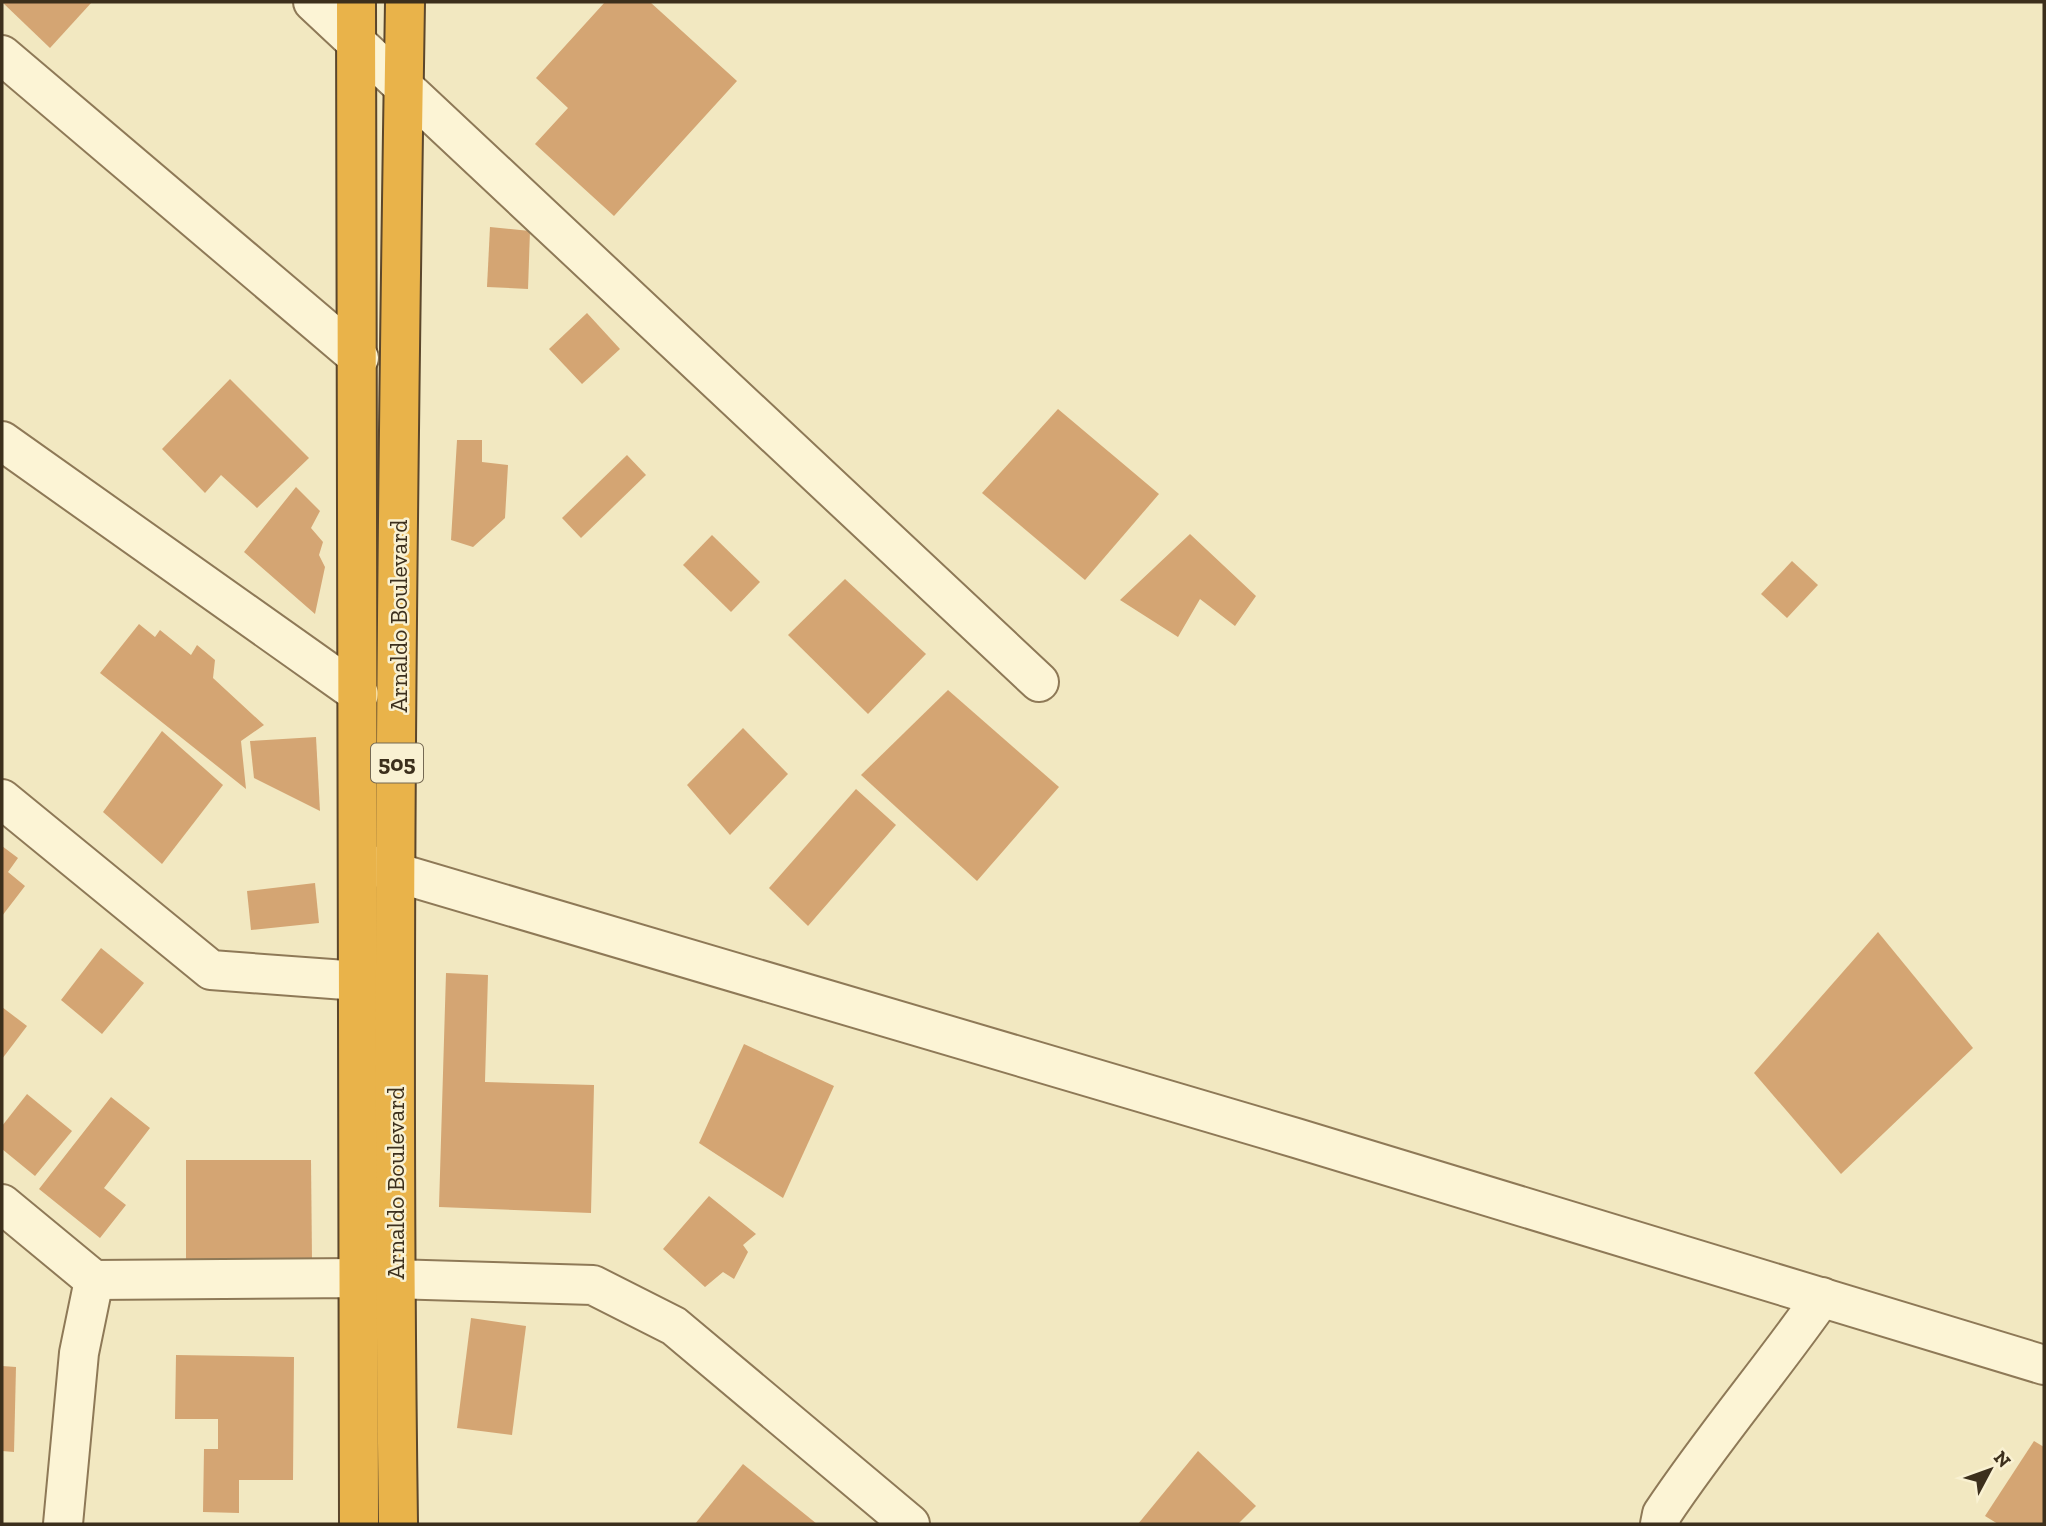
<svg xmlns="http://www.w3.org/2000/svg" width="2046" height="1526" font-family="'Zilla Slab',serif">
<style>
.building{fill:#d4a573}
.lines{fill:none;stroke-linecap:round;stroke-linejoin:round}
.minor-casing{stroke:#8e7957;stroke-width:42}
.highway-casing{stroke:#5b462b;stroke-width:42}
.minor{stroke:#fcf4d5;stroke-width:38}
.highway{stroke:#e9b34a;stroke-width:38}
.labels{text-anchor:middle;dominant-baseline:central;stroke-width:5;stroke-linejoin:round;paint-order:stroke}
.shield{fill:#f9f1d2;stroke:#756953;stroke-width:2}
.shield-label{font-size:23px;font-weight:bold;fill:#3c2f1c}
.street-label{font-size:24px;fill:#3c2f1c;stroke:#f9f1d2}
</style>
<rect width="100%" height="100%" fill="#f2e8c1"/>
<g class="building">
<path d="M2 2H92L50 48Z"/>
<path d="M605 2H650L737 81 614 216 535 144 568 108 536 78Z"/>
<path d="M490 227 530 231 528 289 487 287Z"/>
<path d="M587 313 620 349 582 384 549 349Z"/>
<path d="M230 379 309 458 257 508 221 475 205 493 162 449Z"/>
<path d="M1058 409 1159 494 1085 580 982 493Z"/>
<path d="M457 440H482V462L508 465 505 518 473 547 451 540Z"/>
<path d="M627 455 646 475 581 538 562 518Z"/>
<path d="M296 487 320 511 311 528 323 542 319 555 325 567 315 614 244 552Z"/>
<path d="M1190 534 1256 596 1235 626 1200 599 1178 637 1120 600Z"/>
<path d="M712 535 760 582 731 612 683 565Z"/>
<path d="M1792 561 1818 585 1787 618 1761 594Z"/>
<path d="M845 579 926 654 868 714 788 635Z"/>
<path d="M139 624 155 637 160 630 191 655 197 645 215 660 213 678 264 725 241 741 246 789 100 673Z"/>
<path d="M948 690 1059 787 977 881 861 775Z"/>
<path d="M743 728 788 774 730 835 687 785Z"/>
<path d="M162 731 223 785 162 864 103 812Z"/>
<path d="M316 737 320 811 254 778 250 741Z"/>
<path d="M856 789 896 825 808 926 769 888Z"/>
<path d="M2 846 18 858 8 872 25 886 2 916Z"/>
<path d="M315 883 319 923 251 930 247 891Z"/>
<path d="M1878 932 1973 1048 1841 1174 1754 1073Z"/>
<path d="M101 948 144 983 102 1034 61 1000Z"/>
<path d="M446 973 488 975 485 1082 594 1085 591 1213 439 1207Z"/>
<path d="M2 1007 27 1026 2 1059Z"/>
<path d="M744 1044 834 1086 783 1198 699 1143Z"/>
<path d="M27 1094 72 1131 35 1176 2 1149V1126Z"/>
<path d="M111 1097 150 1128 104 1188 126 1205 100 1238 39 1189Z"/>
<path d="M186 1160H311L312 1260H186Z"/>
<path d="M709 1196 756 1234 743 1245 748 1252 734 1279 723 1272 705 1287 663 1249Z"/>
<path d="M471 1318 526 1326 512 1435 457 1428Z"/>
<path d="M176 1355 294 1357 293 1480H239V1513L203 1512 204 1449H218V1419H175Z"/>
<path d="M2 1366 16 1367 14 1452 2 1451Z"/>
<path d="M2034 1441 2044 1447V1524H1998L1985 1516Z"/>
<path d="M1198 1451 1256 1506 1238 1524H1138Z"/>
<path d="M743 1464 817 1524H695Z"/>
</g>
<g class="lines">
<defs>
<g id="minor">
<path d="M313 2 1039 682"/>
<path d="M2 55 359 358"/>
<path d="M2 441 359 694"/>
<path d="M2 799 211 970 359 981"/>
<path d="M364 863 1296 1138 2044 1365"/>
<path d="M2 1204 94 1280 358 1278 593 1285 674 1326 910 1524"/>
<path d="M63 1524 79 1353 94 1280"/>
<path d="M1660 1524 1662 1514C1712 1439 1770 1371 1822 1297"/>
</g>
<g id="highway">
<path d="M356 2 359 1524"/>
<path d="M398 1524C391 1017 397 509 405 2"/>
</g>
</defs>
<use href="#minor" class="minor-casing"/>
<use href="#highway" class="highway-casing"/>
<use href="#minor" class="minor"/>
<use href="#highway" class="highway"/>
</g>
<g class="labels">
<rect class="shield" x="371" y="743.5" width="52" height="39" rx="5"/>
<g class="shield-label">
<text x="397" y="763">505</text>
</g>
<g class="street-label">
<text transform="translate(398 616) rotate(-90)">Arnaldo Boulevard</text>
<text transform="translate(395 1183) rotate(-90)">Arnaldo Boulevard</text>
</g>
</g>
<rect width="2046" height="1526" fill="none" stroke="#3c2f1c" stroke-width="7"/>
<g transform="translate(1990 1470) rotate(49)" stroke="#f9f1d2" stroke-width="5" paint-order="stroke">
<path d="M0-5L12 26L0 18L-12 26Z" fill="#3c2f1c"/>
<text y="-10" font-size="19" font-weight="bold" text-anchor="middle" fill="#3c2f1c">N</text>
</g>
</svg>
